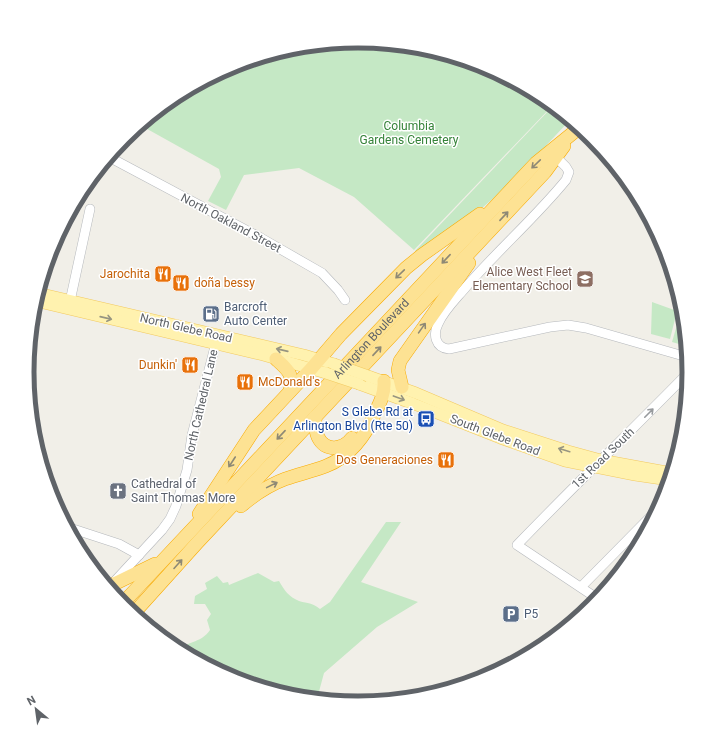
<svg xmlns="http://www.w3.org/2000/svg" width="716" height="745" font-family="Roboto,sans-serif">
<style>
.green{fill:#c5e8c5}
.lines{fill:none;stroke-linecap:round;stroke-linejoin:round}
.minor-casing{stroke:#b5b8bc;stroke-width:10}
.major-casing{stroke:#f2c960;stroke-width:12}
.highway-casing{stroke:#f9ab00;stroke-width:14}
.minor{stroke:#fff;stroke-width:9}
.major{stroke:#fff2af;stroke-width:11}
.highway{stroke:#fde293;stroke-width:13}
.major-bridge-casing{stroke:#f2c960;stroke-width:12;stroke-linecap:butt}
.major-bridge{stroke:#fff2af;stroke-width:11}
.oneway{stroke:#8e8975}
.oneway2{stroke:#979581}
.oneway3{stroke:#979a9d}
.labels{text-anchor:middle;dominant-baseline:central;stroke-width:3;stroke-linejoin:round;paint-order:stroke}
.park-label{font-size:12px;fill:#348238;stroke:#fff}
.street-label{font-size:12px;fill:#5f6368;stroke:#fff}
.education-label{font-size:12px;fill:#785e54;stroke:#fff;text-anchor:end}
.food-label{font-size:12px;fill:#c56008;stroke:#fff;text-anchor:end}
.service-label{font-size:12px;fill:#4e5e75;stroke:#fff;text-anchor:start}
.transit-label{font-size:12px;fill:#164399;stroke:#fff;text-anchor:end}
.worship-label{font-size:12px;fill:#5b616d;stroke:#fff;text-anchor:start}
.rim{fill:none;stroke:#5f6368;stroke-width:5}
</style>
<rect width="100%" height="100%" fill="#f1efe8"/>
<g class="green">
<path d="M358 42 423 48 485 67 542 97 552 106 414 250 354 197 299 168 244 175 226 210 208 201 221 177 219 169 140 125 174 97 232 67 294 48Z"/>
<path d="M553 106 570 120C540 152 510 185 476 213 457 228 438 241 419 255L415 251Z"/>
<path d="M652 302 677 311 670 339 651 334Z"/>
<path d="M682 308H683L686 346 672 342Z"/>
<path d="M386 522H401L361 582 418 602 377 627 324 673 317 699 293 697 231 678 179 650C190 640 201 643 210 630L207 620 211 614 205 604H194L195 596 207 589 205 583 217 576 223 583 228 582 229 585 258 573 274 582 279 581C284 590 289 597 299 601 309 604 311 602 320 609L330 602Z"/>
</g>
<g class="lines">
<defs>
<g id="minor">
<path d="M109 157 261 238 322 273 338 290 345 300"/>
<path d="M556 157 566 167 569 172 566 180C535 218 498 250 466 287 456 299 444 310 438 324 433 334 435 348 449 349L550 327 568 325 586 328 687 357"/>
<path d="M69 306 90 209"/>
<path d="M67 527 119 544 139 555"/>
<path d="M114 582 162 530 170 519 176 506 187 470 192 435 217 339"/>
<path d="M581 587 660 507"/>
<path d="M598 599 517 545C572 488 629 433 684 377L689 370"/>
</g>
<g id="major">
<path d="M38 293 304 355 334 364"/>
<path d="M35 301 263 355 326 373"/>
<path d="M368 376 416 393 503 430 568 451 601 460 672 473"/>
<path d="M359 384 414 404 500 438 565 461 635 475 669 480"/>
</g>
<g id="highway">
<path d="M276 359C288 370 294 374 290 391"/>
<path d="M402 387 398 370 400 361 469 263"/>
<path d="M315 417C315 424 315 431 318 437 325 452 343 450 352 438"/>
<path d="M241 506C254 495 269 485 285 479 299 474 313 471 326 466 349 457 366 436 375 413 380 403 385 393 384 381"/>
<path d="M199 514 254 430 311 369 341 334 406 268 422 255 480 214"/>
<path d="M108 587 155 564"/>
<path id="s1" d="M122 604 536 163 579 128"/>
<path d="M133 614 197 543 545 172 564 146"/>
</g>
</defs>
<use href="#minor" class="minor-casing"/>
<use href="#major" class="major-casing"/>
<use href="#highway" class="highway-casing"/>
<use href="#minor" class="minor"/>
<use href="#major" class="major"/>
<use href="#highway" class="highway"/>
<defs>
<g id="major-bridge">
<path d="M334 364 368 376"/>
<path d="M326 373 359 384"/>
</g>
</defs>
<use href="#major-bridge" class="major-bridge-casing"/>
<use href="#major-bridge" class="major-bridge"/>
</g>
<defs><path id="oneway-shaft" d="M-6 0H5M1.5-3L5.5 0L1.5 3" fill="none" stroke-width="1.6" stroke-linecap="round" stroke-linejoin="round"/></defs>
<g class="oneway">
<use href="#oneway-shaft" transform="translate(536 164) rotate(136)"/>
<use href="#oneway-shaft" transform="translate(504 216) rotate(-47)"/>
<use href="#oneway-shaft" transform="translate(446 259) rotate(133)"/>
<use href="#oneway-shaft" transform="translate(400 274) rotate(136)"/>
<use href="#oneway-shaft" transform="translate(422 328) rotate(-55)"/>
<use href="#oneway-shaft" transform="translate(377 351) rotate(-47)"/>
<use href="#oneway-shaft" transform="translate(281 435) rotate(133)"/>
<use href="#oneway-shaft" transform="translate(232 462) rotate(123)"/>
<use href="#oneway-shaft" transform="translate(272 485) rotate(-26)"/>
<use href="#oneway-shaft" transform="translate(178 564) rotate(-48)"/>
</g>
<g class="oneway2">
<use href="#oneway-shaft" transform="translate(106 318) rotate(13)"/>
<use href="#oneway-shaft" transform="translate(282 350) rotate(-167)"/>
<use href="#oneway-shaft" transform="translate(399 398) rotate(20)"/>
<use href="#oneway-shaft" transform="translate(564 450) rotate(-163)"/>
</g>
<use class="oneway3" href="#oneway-shaft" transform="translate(649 413) rotate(-45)"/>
<defs>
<symbol id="restaurant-square" viewBox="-11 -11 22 22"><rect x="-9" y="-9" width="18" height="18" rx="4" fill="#e8710a" stroke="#fff"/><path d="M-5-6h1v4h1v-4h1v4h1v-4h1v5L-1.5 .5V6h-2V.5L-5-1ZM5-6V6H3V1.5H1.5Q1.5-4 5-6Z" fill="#fff"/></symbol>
<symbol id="school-square" viewBox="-11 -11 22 22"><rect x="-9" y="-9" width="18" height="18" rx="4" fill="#8d6e63" stroke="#fff"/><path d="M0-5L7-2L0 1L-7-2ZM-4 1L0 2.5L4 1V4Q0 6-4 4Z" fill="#fff"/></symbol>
<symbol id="fuel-square" viewBox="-11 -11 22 22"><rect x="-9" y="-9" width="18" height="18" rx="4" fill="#5c6f8a" stroke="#fff"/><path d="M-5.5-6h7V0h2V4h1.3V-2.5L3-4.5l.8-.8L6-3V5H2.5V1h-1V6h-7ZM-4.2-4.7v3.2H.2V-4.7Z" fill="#fff"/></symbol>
<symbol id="bus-square" viewBox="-11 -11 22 22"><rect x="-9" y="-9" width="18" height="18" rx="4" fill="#1a4fb4" stroke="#fff"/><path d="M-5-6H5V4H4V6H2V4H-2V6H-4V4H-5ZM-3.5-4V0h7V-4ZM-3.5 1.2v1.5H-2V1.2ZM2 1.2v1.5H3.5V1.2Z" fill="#fff"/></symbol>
<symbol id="church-square" viewBox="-11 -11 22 22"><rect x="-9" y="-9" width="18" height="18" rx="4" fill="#6b7280" stroke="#fff"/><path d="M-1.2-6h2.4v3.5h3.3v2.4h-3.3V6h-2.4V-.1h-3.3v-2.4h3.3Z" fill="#fff"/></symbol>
<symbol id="parking-square" viewBox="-11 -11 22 22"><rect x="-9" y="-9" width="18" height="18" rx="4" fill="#5c6f8a" stroke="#fff"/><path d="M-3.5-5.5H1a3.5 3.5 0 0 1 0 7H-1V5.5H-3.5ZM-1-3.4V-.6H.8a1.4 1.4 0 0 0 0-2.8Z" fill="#fff"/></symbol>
</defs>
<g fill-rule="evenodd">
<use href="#restaurant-square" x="153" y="264" width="20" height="20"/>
<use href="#school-square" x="575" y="269" width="20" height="20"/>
<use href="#restaurant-square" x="171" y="273" width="20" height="20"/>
<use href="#fuel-square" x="201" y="304" width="20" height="20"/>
<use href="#restaurant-square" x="180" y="355" width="20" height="20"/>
<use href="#restaurant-square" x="235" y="372" width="20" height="20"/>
<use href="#bus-square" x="416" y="409" width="20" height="20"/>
<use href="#restaurant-square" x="436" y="450" width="20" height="20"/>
<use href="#church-square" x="108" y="481" width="20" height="20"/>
<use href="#parking-square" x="501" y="604" width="20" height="20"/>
</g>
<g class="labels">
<g class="park-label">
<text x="409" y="126">Columbia<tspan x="409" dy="14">Gardens Cemetery</tspan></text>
</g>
<g class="street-label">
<text transform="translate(231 223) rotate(28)">North Oakland Street</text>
<text transform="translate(186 328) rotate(13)">North Glebe Road</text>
<text stroke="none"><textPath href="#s1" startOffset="364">Arlington Boulevard</textPath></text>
<text transform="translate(201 405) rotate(-77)">North Cathedral Lane</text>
<text transform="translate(495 435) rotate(21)">South Glebe Road</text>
<text transform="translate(603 458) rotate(-44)">1st Road South</text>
</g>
<g class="education-label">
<text x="572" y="272">Alice West Fleet<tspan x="572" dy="14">Elementary School</tspan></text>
</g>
<g class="food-label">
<text x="150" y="274">Jarochita</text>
<text x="194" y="283" text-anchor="start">doña bessy</text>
<text x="177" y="365">Dunkin'</text>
<text x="258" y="382" text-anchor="start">McDonald's</text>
<text x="433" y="460">Dos Generaciones</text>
</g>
<g class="service-label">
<text x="224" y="307">Barcroft<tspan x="224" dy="14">Auto Center</tspan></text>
<text x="524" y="614">P5</text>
</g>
<g class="transit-label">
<text x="413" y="412">S Glebe Rd at<tspan x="413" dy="14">Arlington Blvd (Rte 50)</tspan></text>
</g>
<g class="worship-label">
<text x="131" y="484">Cathedral of<tspan x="131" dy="14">Saint Thomas More</tspan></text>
</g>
</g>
<path d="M0 0H716V745H0ZM34 372a324 324 0 1 1 648 0a324 324 0 1 1-648 0Z" fill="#fff" fill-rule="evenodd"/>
<path class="rim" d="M34 372a324 324 0 1 1 648 0a324 324 0 1 1-648 0Z"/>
<g transform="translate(36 709) rotate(331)" stroke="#ffffff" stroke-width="3" paint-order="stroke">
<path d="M0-3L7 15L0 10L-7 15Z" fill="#5f6368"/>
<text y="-6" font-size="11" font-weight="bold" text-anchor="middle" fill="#5f6368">N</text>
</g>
</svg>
